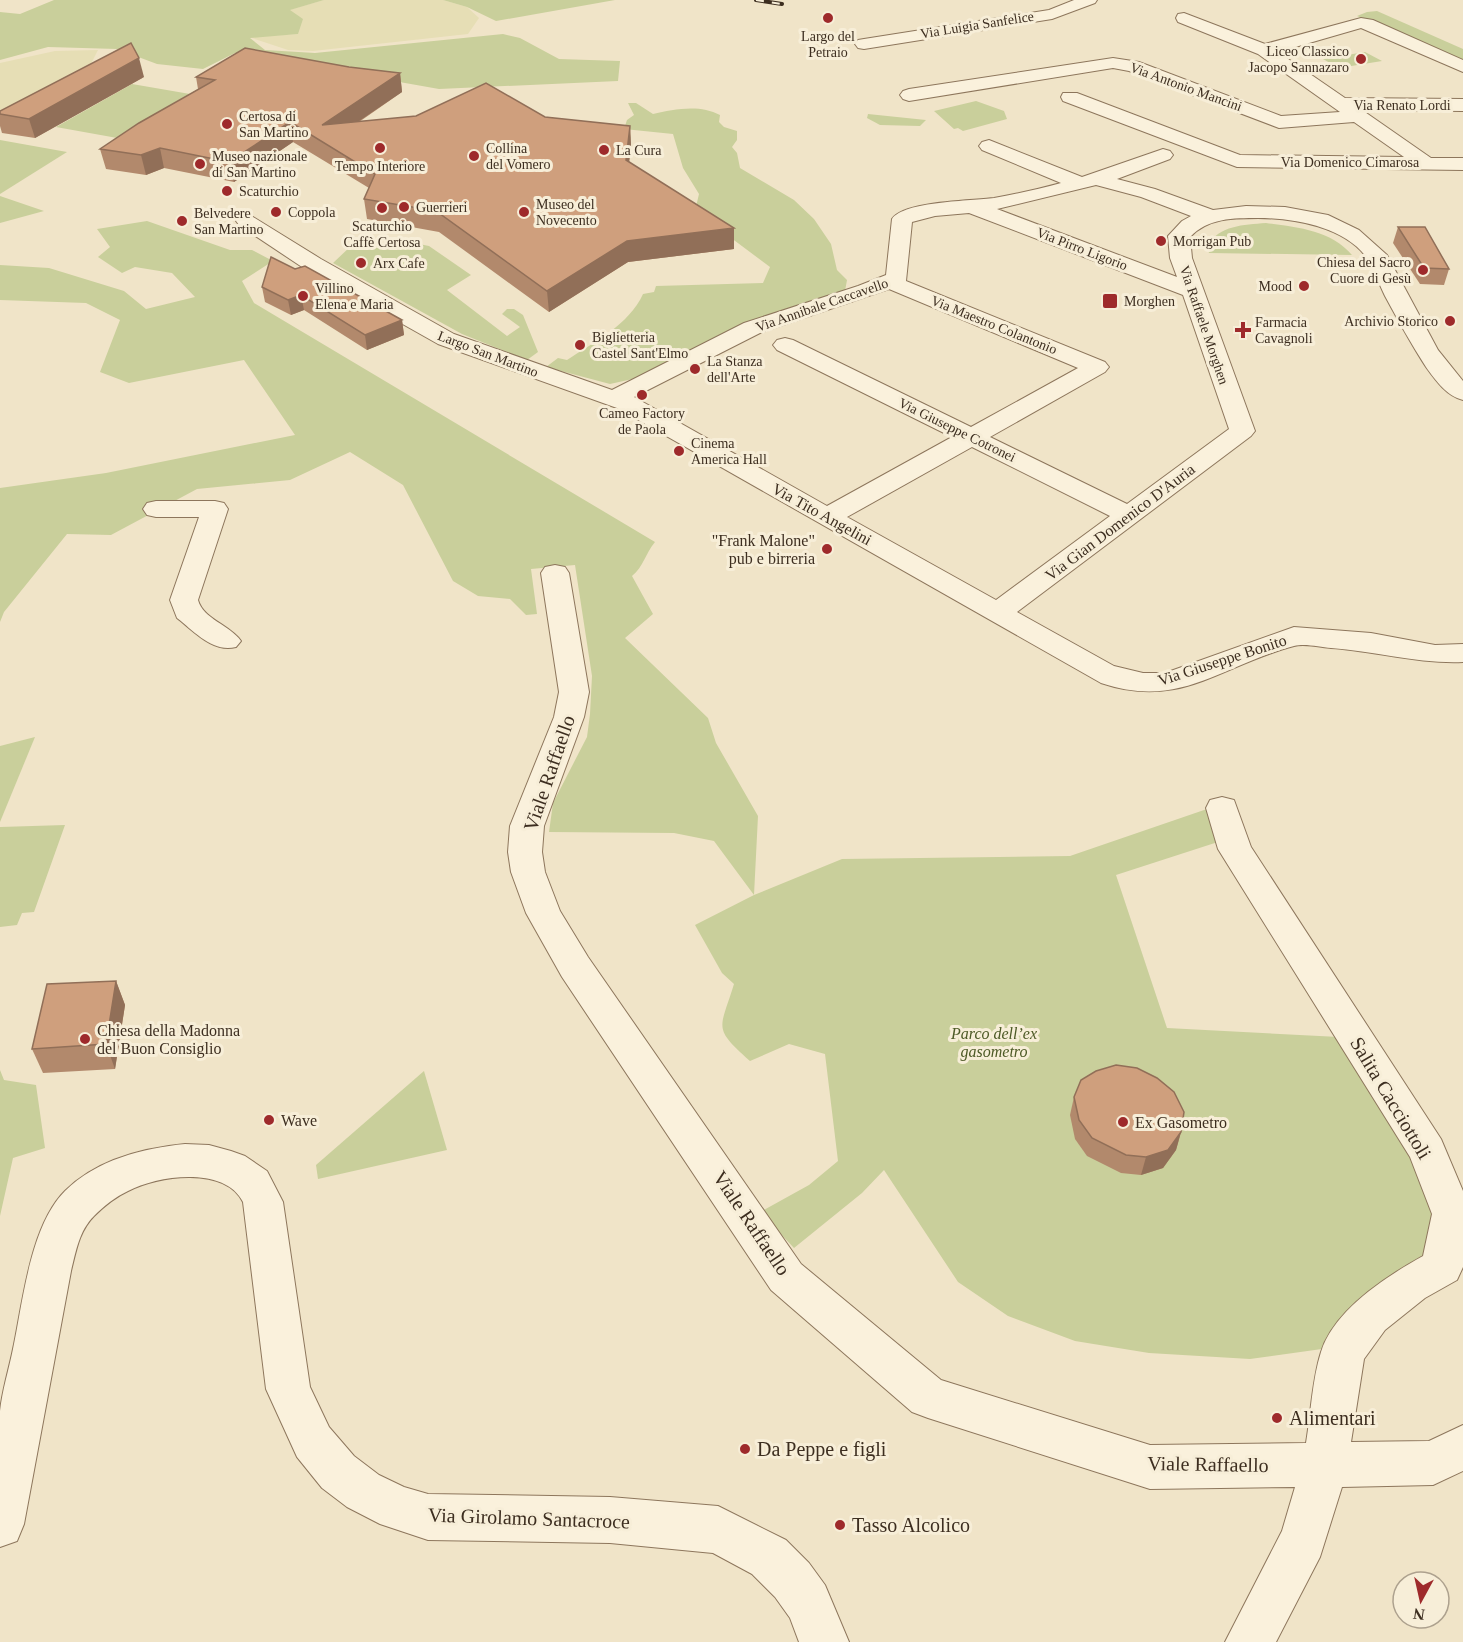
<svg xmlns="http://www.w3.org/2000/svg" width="1463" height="1642" font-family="'Times New Roman',serif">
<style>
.farmland{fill:#e6deb5}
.green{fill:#c9cf9b}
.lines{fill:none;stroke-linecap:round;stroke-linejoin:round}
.minor-casing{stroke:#8d765c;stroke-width:2}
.minor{fill:#faf1dc;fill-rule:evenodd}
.rail-casing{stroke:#3d2e20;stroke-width:4}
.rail{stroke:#f7eed8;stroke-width:2;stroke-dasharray:8;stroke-linecap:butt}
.wall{fill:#b2896c}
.shaded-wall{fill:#916f58}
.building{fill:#cf9f7d;stroke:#916f58;stroke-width:1.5}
.poi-dot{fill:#9e2a2b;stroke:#f7eed8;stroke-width:2}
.labels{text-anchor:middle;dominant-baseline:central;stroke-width:6;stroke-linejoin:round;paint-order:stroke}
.far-street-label{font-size:14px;fill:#3d2e20;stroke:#f7eed8}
.far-poi-label{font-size:14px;fill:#3d2e20;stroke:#f7eed8;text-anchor:start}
.street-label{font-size:16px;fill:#3d2e20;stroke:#f7eed8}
.poi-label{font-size:16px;fill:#3d2e20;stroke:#f7eed8;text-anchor:start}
.park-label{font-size:16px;font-style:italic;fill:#4d5a26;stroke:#f7eed8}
.near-street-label{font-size:20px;fill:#3d2e20;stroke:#f7eed8}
.near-poi-label{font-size:20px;fill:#3d2e20;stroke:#f7eed8;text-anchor:start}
</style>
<rect width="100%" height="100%" fill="#f0e4c8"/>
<g class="farmland">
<path d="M324 0H443L467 7 479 18 468 34 313 51 288 50 249 37 298 34 289 10Z"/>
<path d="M98 50 90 66 0 118V63L55 51Z"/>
</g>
<g class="green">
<path d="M54 0H324L290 10 303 19 298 34 250 38 265 50 315 53 503 34 520 38 559 59 620 61 618 81 439 89 235 53 203 69 157 64 117 49 48 47 0 60V12L20 14Z"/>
<path d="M443 0H615L496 21 467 7Z"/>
<path d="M1377 11 1463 49V61L1357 16 1367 12Z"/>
<path d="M1365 52 1382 61 1339 68 1323 59Z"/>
<path d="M132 84 219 99 145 143 56 127Z"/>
<path d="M976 101 1004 111 1007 119 963 131 958 128 954 129 934 111Z"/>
<path d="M628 103H636L653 114C674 109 700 104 720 115L719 122 724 127 737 131V140L732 147 737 153 740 168 794 200 814 219 831 244 837 270 847 280 845 291 646 376 610 384 546 367 558 358 567 360C594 342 629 325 643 294L654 292 656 286 763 283 770 267 695 211 699 194 683 168 673 134 624 129 627 120 634 115Z"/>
<path d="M868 114 926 120 920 126 880 125 867 118Z"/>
<path d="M0 140 67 152 0 194Z"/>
<path d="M0 196 44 211 0 223Z"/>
<path d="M147 221 230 250H252L273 261 242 281 254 303 655 542C645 554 644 566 632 576L653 614 625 638 708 718 716 743 758 816 754 895 842 859 1070 856 1207 809 1221 841 1116 875 1167 1028 1339 1037 1411 1154 1441 1221 1433 1261 1329 1348 1250 1359 1149 1353 1075 1341 1008 1316 958 1282 884 1170 862 1193 794 1248 760 1212 809 1185 838 1161 825 1054 789 1044 750 1061C712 1027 720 1030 734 984L722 973 695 925 754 895 714 841 674 833 549 832 553 803 587 737 590 714 592 676 575 565 531 569 537 614 526 615 510 599 478 596 453 581 403 485 350 452 290 480 197 489 111 535 67 534 4 612 0 622V488L106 473 295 435 244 360 129 383 100 372 120 320 86 303 0 300V265L49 268 124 291 146 309 195 297 172 273 135 267 122 273 98 257 110 247 97 229Z"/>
<path d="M1266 223C1296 227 1331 230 1352 255L1209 253 1207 246C1220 225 1243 225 1266 223Z"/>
<path d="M419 244 429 246 471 275 447 290 507 336 520 327 502 314 507 309H514L523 315 538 352 527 360 462 334 333 263 352 245 375 248Z"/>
<path d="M35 737 0 822V746Z"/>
<path d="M65 825 34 912 22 913 17 925 0 927V827Z"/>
<path d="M0 1070 4 1080 36 1085 45 1148 13 1158 0 1216Z"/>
<path d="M424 1071 447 1150 318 1179 316 1165Z"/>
</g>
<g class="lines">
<defs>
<g id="minor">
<path d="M1074 0H1097L1095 3 1052 19 864 49 858 48 855 44 858 40 864 39 1049 10Z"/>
<path d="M1184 13 1265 44 1361 18 1373 20 1463 60V72L1361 28 1278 52 1345 98 1463 99V111L1362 110 1431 158H1463V170L1237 167 1063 101 1061 97 1063 93H1077L1240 155 1404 157 1354 122 1279 128 1129 71 1113 68 909 101 903 99 900 95 903 91 909 89 1113 58 1139 62 1281 116 1340 112 1258 54 1178 22 1176 18 1178 14Z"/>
<path d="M989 140 1082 177 1163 149 1170 151 1173 155 1170 159 1117 179 1155 189 1213 210 1246 206 1285 207 1328 215 1359 230 1387 255 1438 350 1463 381V400C1447 396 1436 381 1426 367 1411 344 1398 320 1385 296 1379 284 1374 269 1367 258 1345 227 1294 218 1258 218 1233 218 1208 218 1190 237L1192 258 1255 431 1251 436 1017 612 1114 666 1143 673H1165L1294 627 1371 633 1435 645 1463 644V662C1419 664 1375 651 1331 648 1320 647 1305 643 1294 646 1221 665 1181 710 1101 683L617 408 438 344 305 269 239 225 236 221 239 217 246 215 253 217 321 259 454 334 612 390 744 323 858 286 886 275 892 219C904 201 972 201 994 198 1016 194 1039 189 1061 183L982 150 979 146 982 142ZM1096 185 1141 197 1191 216 1182 221 1168 236 1170 258 1177 277 997 209ZM969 213 1183 295 1229 429 1127 504 990 437 1105 372 1109 367 1105 362 906 281 912 222 935 216ZM889 289 1078 368 971 427 793 340 785 338 777 340 773 345 777 350 952 437 827 506 634 397 760 333ZM972 447 1110 516 996 600 847 517Z"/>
<path d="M156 501H215L224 503 228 509 198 600C203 619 230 625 241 641L236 647C213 653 195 632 177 618L170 600 199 517H156L147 515 143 509 147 503Z"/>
<path d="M555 565 565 567 569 573 589 692 584 717 544 826 542 852 545 872 560 911 588 957 801 1264 941 1380 1150 1445 1306 1443C1311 1413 1312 1380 1321 1352 1334 1310 1387 1276 1423 1256L1432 1214 1410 1157 1218 849 1206 808 1210 800 1222 797 1234 800 1251 847 1441 1139 1463 1191V1267L1457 1280 1425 1298 1385 1330 1364 1359 1351 1442 1429 1441 1463 1425V1471L1433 1485 1342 1487 1320 1557 1276 1642H1225L1282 1531 1295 1487 1150 1489 928 1418 912 1412 771 1290 562 977 526 913 511 872 508 852 510 826 554 717 559 692 541 573 545 567Z"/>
<path d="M185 1144 209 1145 231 1151 245 1156 267 1171 283 1202 310 1387 329 1427 354 1456 379 1475 404 1487 428 1494 610 1497 718 1506 786 1540 809 1563 825 1585 849 1642H799L790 1618 775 1597 752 1574 713 1553 610 1543 428 1540 380 1524 347 1507 322 1488 297 1457 266 1389 243 1202C225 1166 158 1175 128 1191 115 1197 104 1206 94 1216 79 1231 76 1251 71 1271L24 1524 17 1541 0 1547C0 1503 0 1456 0 1411 2 1391 9 1369 13 1349 23 1302 30 1226 65 1191 96 1160 143 1148 185 1144Z"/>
</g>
</defs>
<use href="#minor" class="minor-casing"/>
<use href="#minor" class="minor"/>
<defs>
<path id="rail" d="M756 0 782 4"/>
</defs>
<use href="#rail" class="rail-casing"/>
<use href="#rail" class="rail"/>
</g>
<g class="wall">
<path d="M349 67 400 73 402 92 359 122 545 117 630 126 631 146 629 162 734 249 628 262 549 312 439 232 367 219 364 199 369 188 293 142 234 182 164 168 146 175 106 169 100 149 198 89 196 77Z"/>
<path d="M144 77 35 138 2 133 0 126V111Z"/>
<path d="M1398 227 1449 269 1444 285 1420 284 1393 243Z"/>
<path d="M295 269 402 320 404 335 367 350 304 310 291 315 265 302 262 287Z"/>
<path d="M116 981 125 1005 115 1069 43 1073 32 1049Z"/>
<path d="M1074 1097 1181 1132 1176 1150 1163 1168 1141 1175 1121 1173 1087 1156 1075 1139 1070 1115Z"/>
</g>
<g class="shaded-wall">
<path d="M139 58 144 77 35 138 29 119Z"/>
<path d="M400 73 402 92 325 144 322 125Z"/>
<path d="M290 122 293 142 234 182 229 162Z"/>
<path d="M630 126 631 146 627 180 626 160Z"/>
<path d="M160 148 164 168 146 175 141 155Z"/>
<path d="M734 228V249L628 262 549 312 547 291 627 241Z"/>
<path d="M301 295 304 310 291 315 288 300Z"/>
<path d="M402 320 404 335 367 350 365 335Z"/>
<path d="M116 981 125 1005 115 1069 106 1044Z"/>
<path d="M1181 1132 1176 1150 1163 1168 1141 1175 1146 1157Z"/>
</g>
<g class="building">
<path d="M131 43 139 58 29 119 0 114V111Z"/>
<path d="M245 48 349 67 400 73 322 125 416 116 486 83 545 117 630 126 626 160 734 228 627 241 547 291 436 211 364 199 375 174 290 122 229 162 160 148 141 155 100 149 139 123 215 80 196 77Z"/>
<path d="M1398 227H1425L1449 269 1424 268Z"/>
<path d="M271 257 295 269 305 266 402 320 365 335 301 295 288 300 262 287Z"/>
<path d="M116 981 106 1044 32 1049 47 984Z"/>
<path d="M1116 1065 1137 1068 1157 1078 1174 1092 1184 1112 1181 1132 1168 1150 1146 1157 1126 1155 1092 1138 1079 1120 1074 1097 1081 1080 1096 1071Z"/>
</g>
<g class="poi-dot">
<circle cx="828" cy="18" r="6"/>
<circle cx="1361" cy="59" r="6"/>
<circle cx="227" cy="124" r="6"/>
<circle cx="380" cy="148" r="6"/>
<circle cx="604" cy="150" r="6"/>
<circle cx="474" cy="156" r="6"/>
<circle cx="200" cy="164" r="6"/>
<circle cx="227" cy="191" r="6"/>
<circle cx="404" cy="207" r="6"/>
<circle cx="382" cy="208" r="6"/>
<circle cx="276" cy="212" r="6"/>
<circle cx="524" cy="212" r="6"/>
<circle cx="182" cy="221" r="6"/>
<circle cx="1161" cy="241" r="6"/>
<circle cx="361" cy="263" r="6"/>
<circle cx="1423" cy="270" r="6"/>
<circle cx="1304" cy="286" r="6"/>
<circle cx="303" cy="296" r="6"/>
<rect x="1102" y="293" width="16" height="16" rx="3"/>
<circle cx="1450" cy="321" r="6"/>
<path d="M1240 321h6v6h6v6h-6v6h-6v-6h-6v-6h6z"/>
<circle cx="580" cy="345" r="6"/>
<circle cx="695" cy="369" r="6"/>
<circle cx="642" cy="395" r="6"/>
<circle cx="679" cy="451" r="6"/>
<circle cx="827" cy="549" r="6"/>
<circle cx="85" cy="1039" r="6"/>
<circle cx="269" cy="1120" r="6"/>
<circle cx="1123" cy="1122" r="6"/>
<circle cx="1277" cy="1418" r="6"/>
<circle cx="745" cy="1449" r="6"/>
<circle cx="840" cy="1525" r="6"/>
</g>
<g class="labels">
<g class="far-street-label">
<text transform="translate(977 25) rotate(-9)">Via Luigia Sanfelice</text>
<text transform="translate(1186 87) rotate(20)">Via Antonio Mancini</text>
<text x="1402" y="105">Via Renato Lordi</text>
<text x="1350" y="162">Via Domenico Cimarosa</text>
<text transform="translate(1082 249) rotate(21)">Via Pirro Ligorio</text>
<text transform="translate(822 305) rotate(-19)">Via Annibale Caccavello</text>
<text transform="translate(994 325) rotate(22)">Via Maestro Colantonio</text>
<text transform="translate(1204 325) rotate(71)">Via Raffaele Morghen</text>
<text transform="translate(488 354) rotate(21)">Largo San Martino</text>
<text transform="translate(957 430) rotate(26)">Via Giuseppe Cotronei</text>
</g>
<g class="far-poi-label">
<text x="828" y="36" text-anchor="middle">Largo del<tspan x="828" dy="16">Petraio</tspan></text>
<text x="1349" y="51" text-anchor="end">Liceo Classico<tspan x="1349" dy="16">Jacopo Sannazaro</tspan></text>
<text x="239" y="116">Certosa di<tspan x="239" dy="16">San Martino</tspan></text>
<text x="486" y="148">Collina<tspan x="486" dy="16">del Vomero</tspan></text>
<text x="616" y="150">La Cura</text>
<text x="212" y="156">Museo nazionale<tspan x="212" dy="16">di San Martino</tspan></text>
<text x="380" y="166" text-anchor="middle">Tempo Interiore</text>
<text x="239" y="191">Scaturchio</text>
<text x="536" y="204">Museo del<tspan x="536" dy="16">Novecento</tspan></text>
<text x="416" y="207">Guerrieri</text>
<text x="288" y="212">Coppola</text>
<text x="194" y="213">Belvedere<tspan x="194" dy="16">San Martino</tspan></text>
<text x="382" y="226" text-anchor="middle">Scaturchio<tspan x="382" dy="16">Caffè Certosa</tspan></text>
<text x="1173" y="241">Morrigan Pub</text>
<text x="1411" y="262" text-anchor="end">Chiesa del Sacro<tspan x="1411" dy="16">Cuore di Gesù</tspan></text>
<text x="373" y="263">Arx Cafe</text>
<text x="1292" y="286" text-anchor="end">Mood</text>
<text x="315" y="288">Villino<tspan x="315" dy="16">Elena e Maria</tspan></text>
<text x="1124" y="301">Morghen</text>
<text x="1438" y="321" text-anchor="end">Archivio Storico</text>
<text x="1255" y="322">Farmacia<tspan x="1255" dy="16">Cavagnoli</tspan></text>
<text x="592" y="337">Biglietteria<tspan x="592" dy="16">Castel Sant'Elmo</tspan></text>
<text x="707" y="361">La Stanza<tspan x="707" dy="16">dell'Arte</tspan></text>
<text x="642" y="413" text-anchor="middle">Cameo Factory<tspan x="642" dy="16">de Paola</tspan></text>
<text x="691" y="443">Cinema<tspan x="691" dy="16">America Hall</tspan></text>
</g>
<g class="street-label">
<text transform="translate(822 514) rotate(29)">Via Tito Angelini</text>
<text transform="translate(1120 522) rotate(-37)">Via Gian Domenico D'Auria</text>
<text transform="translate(1222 660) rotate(-18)">Via Giuseppe Bonito</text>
</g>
<g class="poi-label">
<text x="815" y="540" text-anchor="end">"Frank Malone"<tspan x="815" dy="18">pub e birreria</tspan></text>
<text x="97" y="1030">Chiesa della Madonna<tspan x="97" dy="18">del Buon Consiglio</tspan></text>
<text x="281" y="1120">Wave</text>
<text x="1135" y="1122">Ex Gasometro</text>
</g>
<g class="park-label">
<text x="994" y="1033">Parco dell’ex<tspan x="994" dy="18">gasometro</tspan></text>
</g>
<g class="near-street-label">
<text transform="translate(549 773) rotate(-71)">Viale Raffaello</text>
<text transform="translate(1391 1098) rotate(59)">Salita Cacciottoli</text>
<text transform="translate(752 1223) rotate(56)">Viale Raffaello</text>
<text transform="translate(1208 1464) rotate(1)">Viale Raffaello</text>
<text transform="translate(529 1518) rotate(2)">Via Girolamo Santacroce</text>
</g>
<g class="near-poi-label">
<text x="1289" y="1418">Alimentari</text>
<text x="757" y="1449">Da Peppe e figli</text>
<text x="852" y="1525">Tasso Alcolico</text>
</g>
</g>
<g transform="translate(1421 1600) rotate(188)"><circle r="28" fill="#f7eed8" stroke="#ada18e" stroke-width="1.5"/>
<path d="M0-4.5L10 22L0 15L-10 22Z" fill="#9e2a2b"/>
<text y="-9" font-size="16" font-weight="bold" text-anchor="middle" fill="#3d2e20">N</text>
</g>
</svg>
